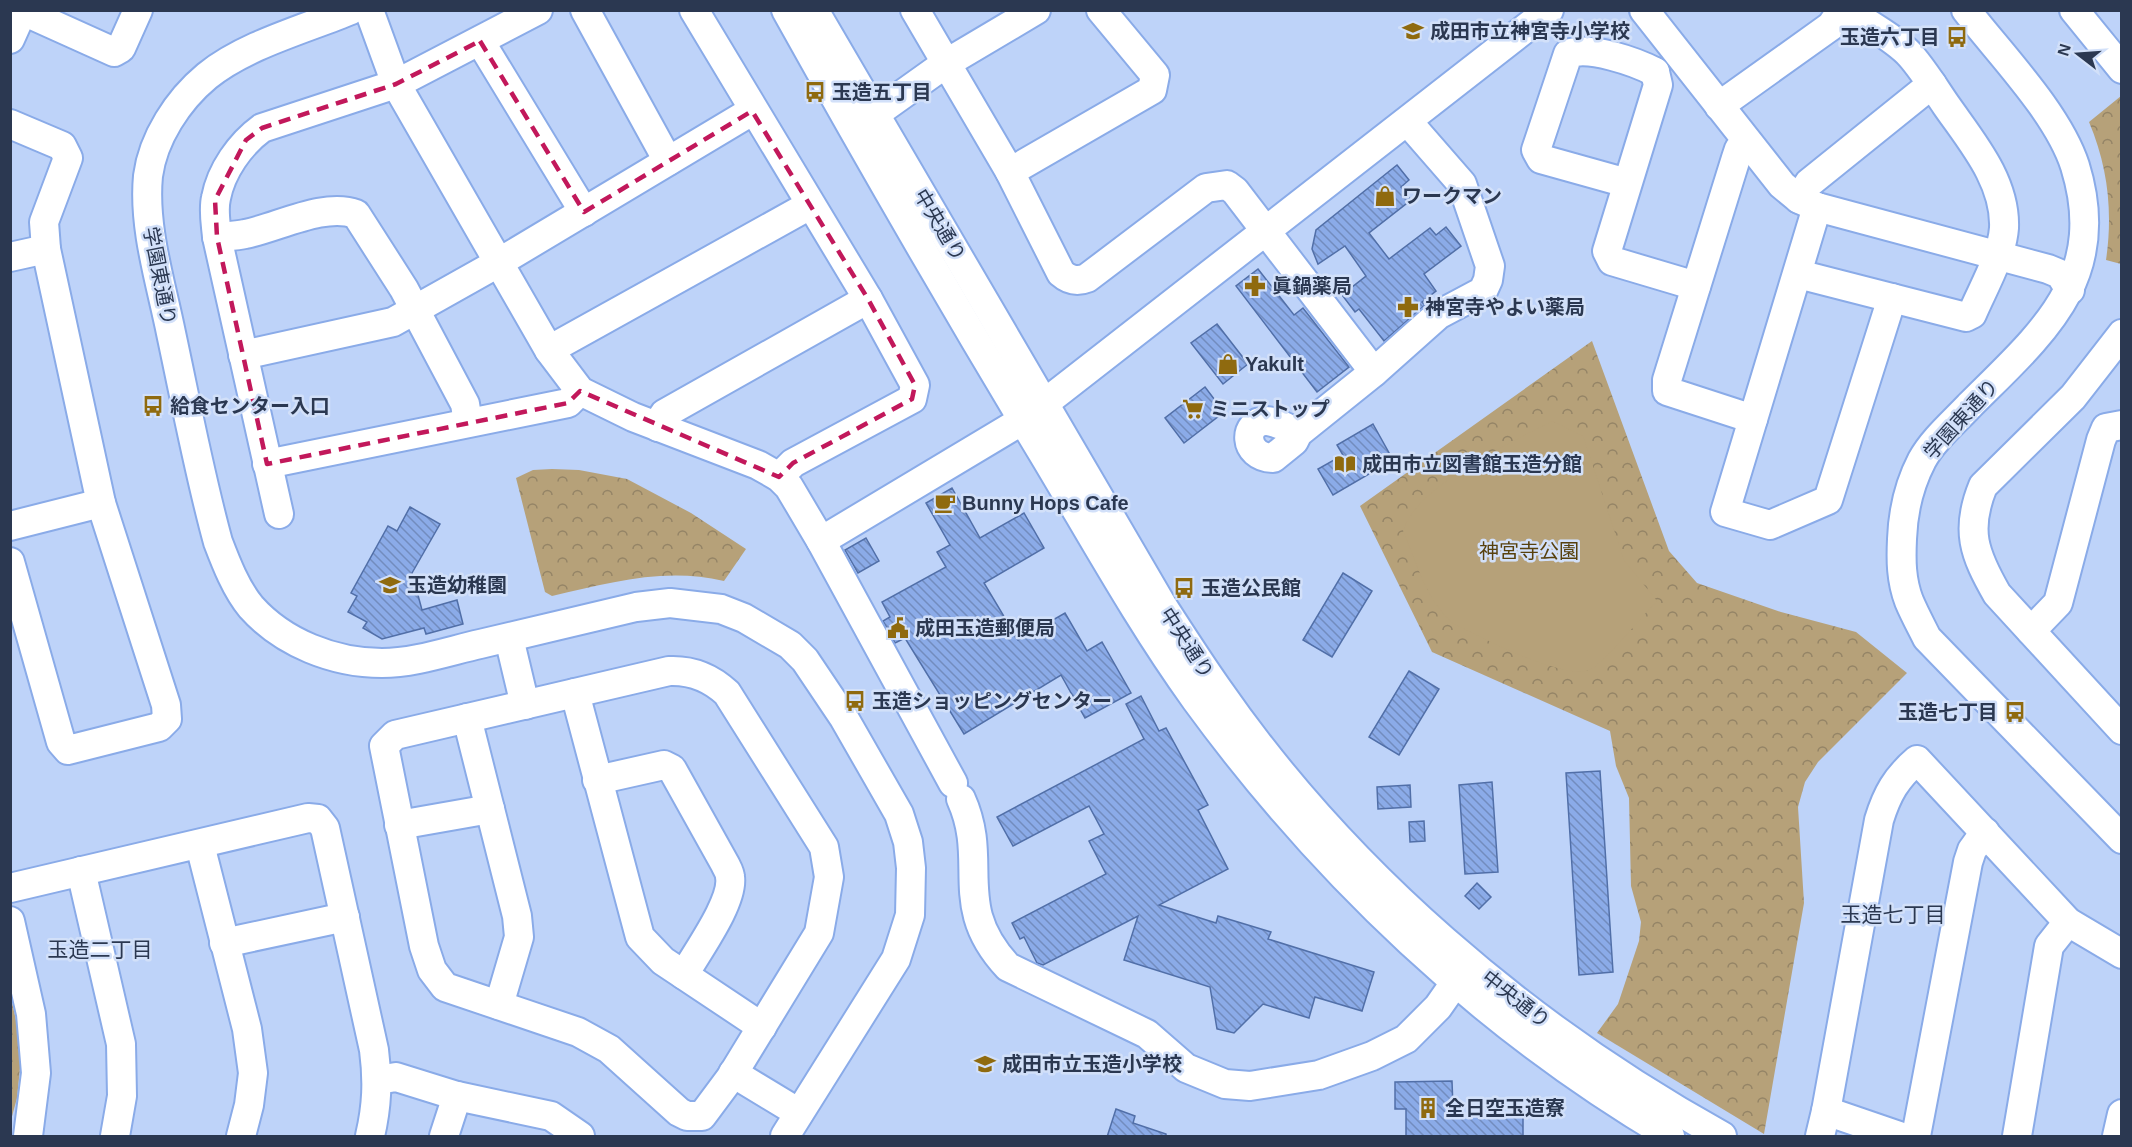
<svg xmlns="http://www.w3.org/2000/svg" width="2132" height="1147" font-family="Arial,'Noto Sans JP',sans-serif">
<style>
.park{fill:url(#park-crowns)}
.garden{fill:#b6a179}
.building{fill:url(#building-back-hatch);stroke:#516fa8;stroke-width:1.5}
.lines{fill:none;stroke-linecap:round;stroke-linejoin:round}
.minor-casing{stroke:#8aabe8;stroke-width:32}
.minor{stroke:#fff;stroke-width:28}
.marked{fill:none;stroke:#c2185b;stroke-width:4.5;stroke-dasharray:12 8;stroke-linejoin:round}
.labels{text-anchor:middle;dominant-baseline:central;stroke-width:5;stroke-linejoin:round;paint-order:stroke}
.poi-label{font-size:20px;font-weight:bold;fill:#2b3851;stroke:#d2e0f9;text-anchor:start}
.street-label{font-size:20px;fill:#2b3851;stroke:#d2e0f9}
.park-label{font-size:20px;fill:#58410d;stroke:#d2e0f9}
.neighbourhood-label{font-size:21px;fill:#2b3851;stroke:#d2e0f9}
</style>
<defs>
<pattern id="park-crowns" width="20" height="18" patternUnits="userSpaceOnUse" patternTransform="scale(1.5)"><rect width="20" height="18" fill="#b6a179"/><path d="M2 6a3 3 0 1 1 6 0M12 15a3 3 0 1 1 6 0" fill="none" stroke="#948466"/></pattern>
<pattern id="building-back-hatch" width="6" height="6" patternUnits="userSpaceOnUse" patternTransform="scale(1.5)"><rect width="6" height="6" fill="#8babe8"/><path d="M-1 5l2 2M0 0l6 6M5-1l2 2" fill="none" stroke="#728cbe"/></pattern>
</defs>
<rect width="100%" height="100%" fill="#bed3f9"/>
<g class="park">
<path d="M2121 96V264L2106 260C2113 212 2108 167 2089 122Z"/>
<path d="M1592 341 1669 551 1697 583 1781 612 1856 632 1907 673 1818 762 1805 782 1798 807 1804 903 1764 1134 1597 1033 1618 1004 1639 941 1641 922 1631 886 1629 798 1616 766 1610 731 1432 652 1360 506Z"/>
<path d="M552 469 579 470 627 479 691 513 746 549 724 581C664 567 610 583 552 596L545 592 516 478 533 470Z"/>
<path d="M10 993 22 1048 17 1098 11 1120Z"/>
</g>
<path class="garden" d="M1552 421 1583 436 1624 560 1657 601C1637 621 1615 651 1593 668 1570 685 1480 636 1454 624 1426 601 1417 563 1403 531 1417 485 1511 443 1552 421Z"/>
<g class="building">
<path d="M1397 165 1409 180 1401 187 1411 200 1369 233 1389 259 1430 228 1436 235 1446 227 1461 246 1424 274 1436 291 1422 302 1425 305 1384 341 1359 309 1355 312 1342 295 1366 276 1345 246 1318 264 1312 249 1316 230Z"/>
<path d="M1258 269 1294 315 1303 308 1349 367 1317 392 1236 286Z"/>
<path d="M1217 324 1248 364 1223 384 1191 343Z"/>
<path d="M1205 387 1224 412 1184 443 1165 418Z"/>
<path d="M1373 424 1393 460 1333 495 1318 469 1343 455 1337 445Z"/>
<path d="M952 488 980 538 1024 513 1044 548 984 583 1018 640 1065 613 1087 651 1102 642 1131 693 1085 718 1061 675 964 734 905 638 895 643 883 621 890 617 882 602 946 567 937 552 950 545 926 503Z"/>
<path d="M410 507 440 524 412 573 422 610 457 600 463 624 426 634 424 628 382 639 363 628 367 622 348 612 357 596 351 593 388 526 397 531Z"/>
<path d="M866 538 879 561 858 573 845 550Z"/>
<path d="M1343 573 1372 591 1332 657 1303 640Z"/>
<path d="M1409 671 1439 689 1399 755 1369 737Z"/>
<path d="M1141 696 1159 731 1166 728 1208 805 1198 810 1228 869 1159 905 1216 923 1218 916 1271 932 1268 939 1374 972 1362 1011 1315 997 1309 1018 1263 1004 1234 1033 1217 1029 1210 987 1124 960 1138 916 1043 965 1037 963 1024 937 1020 939 1012 923 1106 874 1089 841 1104 834 1089 806 1013 846 997 817 1144 739 1126 704Z"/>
<path d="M1600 771 1613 972 1579 975 1566 773Z"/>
<path d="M1492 782 1498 872 1465 874 1459 785Z"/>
<path d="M1410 785 1411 807 1378 809 1377 787Z"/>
<path d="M1424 821 1425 841 1410 842 1409 822Z"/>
<path d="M1477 883 1491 897 1479 909 1465 896Z"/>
<path d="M1452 1081 1453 1108H1461V1115H1523V1137H1406V1109H1395V1082Z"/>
<path d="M1116 1109 1135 1116 1133 1123 1166 1134V1137H1107Z"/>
</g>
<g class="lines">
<defs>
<g id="minor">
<path d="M351 10C305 29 245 45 207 76 178 100 153 138 148 176 143 228 161 283 171 333 186 403 199 473 218 542 226 563 236 589 251 607 283 643 334 663 382 663 414 663 449 651 480 644 532 632 584 619 636 607L670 603 721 609 744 618 790 645 805 660 844 718 899 814 908 842 911 868 910 915 896 959 785 1136"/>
<path d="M369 10 396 84 549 350 580 391 633 417 758 465 779 477 789 487 821 541 953 783"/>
<path d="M585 10 668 161"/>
<path d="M694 10 868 299 915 385 912 399 793 463 779 477"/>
<path d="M786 10C869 159 954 306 1042 452 1092 535 1139 621 1196 700 1323 874 1483 1026 1670 1136"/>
<path d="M814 10 1162 605C1180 633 1198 661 1217 688 1345 873 1527 1028 1722 1136"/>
<path d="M915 10 1010 172 1061 273C1069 280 1077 282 1087 278L1206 188 1227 185 1235 191 1374 372"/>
<path d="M1644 10 1782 185 1799 199 1817 207 2048 269 2060 274 2070 290"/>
<path d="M1966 10C2000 54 2058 113 2075 166 2110 279 2041 334 1969 406 1953 423 1933 440 1922 460 1909 485 1903 511 1902 539 1901 560 1901 580 1909 601 1914 613 1921 626 1927 638L2122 839"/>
<path d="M2074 10 2122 69"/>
<path d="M23 11 114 52 121 48 138 10"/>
<path d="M10 39 23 10"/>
<path d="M480 41 584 212"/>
<path d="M1655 72 1658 85 1607 251 1612 261 1696 286"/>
<path d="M1719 106 1831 26 1842 10"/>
<path d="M875 114 945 64 1036 10"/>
<path d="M10 124 62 146 68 158 44 222 46 249 101 503 166 705 167 719 159 727 68 750 61 742 10 562"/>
<path d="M1747 142 1739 149 1736 158 1667 380V391L1753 419"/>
<path d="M1010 172 1152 90 1155 75 1101 10"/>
<path d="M1627 183 1541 159 1536 150 1568 54C1588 45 1636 62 1655 72"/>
<path d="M1799 199 1809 183 1932 84"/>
<path d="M1817 207 1725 512 1770 525 1828 500 1892 298"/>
<path d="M217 237C226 236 236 236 245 234 277 228 324 202 356 214L404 289 465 404 468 422"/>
<path d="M10 257 46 249"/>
<path d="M1798 274 1966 317 1972 314C1983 288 2002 256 2004 228 2006 181 1971 141 1946 105 1935 89 1924 71 1911 56 1895 38 1868 25 1848 10"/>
<path d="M2122 334 2073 397 1983 486C1965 530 1974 554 1997 594L2122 730"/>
<path d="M549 350 810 205"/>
<path d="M243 355 393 322 498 263 752 111"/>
<path d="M658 427 664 414 868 299"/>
<path d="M1298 433C1288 429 1276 421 1266 421 1243 421 1242 457 1273 458L1294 441 1298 433 1374 372 1438 315 1483 291 1488 280 1490 266 1462 184 1408 122"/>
<path d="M267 464 568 403 580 391"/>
<path d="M279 514 217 237C216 225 213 210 216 198 221 171 240 144 262 128L396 84 538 10"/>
<path d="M10 526 101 503"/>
<path d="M821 541 1023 420 1549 10"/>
<path d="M2031 631 2058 603 2101 440 2106 428 2122 425"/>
<path d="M509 638 525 705"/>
<path d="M669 671C691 670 711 678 727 693L824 847 829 877 819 933 731 1077 702 1116H687L679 1112 609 1049 578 1032 445 987 432 970 424 946 384 746 395 735Z"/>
<path d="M575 693 640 937 663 961 762 1027"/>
<path d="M467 718 517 916 519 937 499 1005"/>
<path d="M597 780 664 765 672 769 725 864C727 868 730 873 730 877 734 902 696 953 684 975"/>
<path d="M961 799C990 863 950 905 1008 967L1147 1034 1186 1068 1225 1084 1250 1086 1319 1075 1372 1056 1406 1039 1438 1007 1466 967"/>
<path d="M399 825 490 809"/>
<path d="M200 845 247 1029 253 1073 249 1105 241 1136"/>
<path d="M81 871 121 1044 122 1096 115 1136"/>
<path d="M10 888 308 818 318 819 325 828 374 1050C378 1081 377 1106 370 1136"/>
<path d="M10 921 31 1014 36 1073 28 1136"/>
<path d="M224 943 345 917"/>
<path d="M733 1073 799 1113"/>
<path d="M378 1080 396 1077 457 1096 551 1116 580 1136"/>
<path d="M444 1136 457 1096"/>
<path d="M1820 1136 1826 1111"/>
<path d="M1899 1136 1826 1111 1879 820C1887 794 1896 778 1917 760L2068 922 2122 954"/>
<path d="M1916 1136 1968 862 1972 850 1985 832"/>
<path d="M2017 1136 2049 946 2068 922"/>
<path d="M2117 1136 2122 1114"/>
</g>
</defs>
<use href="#minor" class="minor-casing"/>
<use href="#minor" class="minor"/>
</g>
<path class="marked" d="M480 41 584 212 752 111 868 299 915 385 912 399 793 463 779 477 580 391 568 403 267 464 217 237 215 200 246 140 262 128 396 84Z"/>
<defs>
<symbol id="school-bare" viewBox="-9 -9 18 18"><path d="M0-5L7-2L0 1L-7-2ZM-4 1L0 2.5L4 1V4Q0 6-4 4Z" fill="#8f6a0f" stroke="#d2e0f9" stroke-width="2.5" paint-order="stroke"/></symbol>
<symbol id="bus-bare" viewBox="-9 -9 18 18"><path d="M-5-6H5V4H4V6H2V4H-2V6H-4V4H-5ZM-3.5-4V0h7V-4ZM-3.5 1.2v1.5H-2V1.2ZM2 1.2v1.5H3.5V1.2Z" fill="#8f6a0f" stroke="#d2e0f9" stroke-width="2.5" paint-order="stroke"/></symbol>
<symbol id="shop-bare" viewBox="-9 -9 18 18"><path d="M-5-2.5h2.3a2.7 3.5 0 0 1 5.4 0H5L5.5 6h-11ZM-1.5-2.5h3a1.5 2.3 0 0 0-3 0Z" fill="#8f6a0f" stroke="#d2e0f9" stroke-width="2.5" paint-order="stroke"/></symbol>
<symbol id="pharmacy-bare" viewBox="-9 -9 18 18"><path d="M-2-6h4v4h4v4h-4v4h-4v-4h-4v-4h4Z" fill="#8f6a0f" stroke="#d2e0f9" stroke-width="2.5" paint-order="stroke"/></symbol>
<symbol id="supermarket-bare" viewBox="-9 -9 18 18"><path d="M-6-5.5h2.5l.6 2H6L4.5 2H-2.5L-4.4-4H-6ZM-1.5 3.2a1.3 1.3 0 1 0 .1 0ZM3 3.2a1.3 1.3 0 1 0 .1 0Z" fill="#8f6a0f" stroke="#d2e0f9" stroke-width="2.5" paint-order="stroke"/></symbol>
<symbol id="library-bare" viewBox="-9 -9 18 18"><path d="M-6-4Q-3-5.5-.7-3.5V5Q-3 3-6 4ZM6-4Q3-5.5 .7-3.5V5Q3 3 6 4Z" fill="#8f6a0f" stroke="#d2e0f9" stroke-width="2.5" paint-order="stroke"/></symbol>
<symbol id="cafe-bare" viewBox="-9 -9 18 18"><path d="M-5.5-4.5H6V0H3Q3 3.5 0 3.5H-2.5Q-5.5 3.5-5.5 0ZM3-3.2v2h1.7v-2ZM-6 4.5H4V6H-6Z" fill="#8f6a0f" stroke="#d2e0f9" stroke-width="2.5" paint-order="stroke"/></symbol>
<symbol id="civic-bare" viewBox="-9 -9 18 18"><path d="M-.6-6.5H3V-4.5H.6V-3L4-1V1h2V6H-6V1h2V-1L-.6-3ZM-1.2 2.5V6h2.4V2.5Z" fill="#8f6a0f" stroke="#d2e0f9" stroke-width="2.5" paint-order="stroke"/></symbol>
<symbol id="building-bare" viewBox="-9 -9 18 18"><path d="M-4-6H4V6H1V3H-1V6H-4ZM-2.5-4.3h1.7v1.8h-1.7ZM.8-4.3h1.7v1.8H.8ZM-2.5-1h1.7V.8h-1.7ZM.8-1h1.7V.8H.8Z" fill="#8f6a0f" stroke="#d2e0f9" stroke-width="2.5" paint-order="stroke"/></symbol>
</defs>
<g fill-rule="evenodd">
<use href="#school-bare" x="1398" y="16" width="30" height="30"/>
<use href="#bus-bare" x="1942" y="22" width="30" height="30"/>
<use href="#bus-bare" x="800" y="77" width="30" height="30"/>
<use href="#shop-bare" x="1370" y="181" width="30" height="30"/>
<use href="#pharmacy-bare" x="1240" y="271" width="30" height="30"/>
<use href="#pharmacy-bare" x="1393" y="292" width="30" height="30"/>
<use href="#shop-bare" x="1213" y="349" width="30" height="30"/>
<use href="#bus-bare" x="138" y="391" width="30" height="30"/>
<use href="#supermarket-bare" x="1178" y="394" width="30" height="30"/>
<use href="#library-bare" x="1330" y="449" width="30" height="30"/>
<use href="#cafe-bare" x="930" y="488" width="30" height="30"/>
<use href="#school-bare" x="375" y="570" width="30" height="30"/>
<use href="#bus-bare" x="1169" y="573" width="30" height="30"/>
<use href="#civic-bare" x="883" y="613" width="30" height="30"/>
<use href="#bus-bare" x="840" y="686" width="30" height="30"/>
<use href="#bus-bare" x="2000" y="697" width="30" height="30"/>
<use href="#school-bare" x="970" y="1049" width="30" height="30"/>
<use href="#building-bare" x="1413" y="1093" width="30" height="30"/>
</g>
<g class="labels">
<g class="poi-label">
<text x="1430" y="31">成田市立神宮寺小学校</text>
<text x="1940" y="37" text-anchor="end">玉造六丁目</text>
<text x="832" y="92">玉造五丁目</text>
<text x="1402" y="196">ワークマン</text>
<text x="1272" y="286">眞鍋薬局</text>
<text x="1425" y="307">神宮寺やよい薬局</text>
<text x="1245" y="364">Yakult</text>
<text x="170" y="406">給食センター入口</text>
<text x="1210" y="409">ミニストップ</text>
<text x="1362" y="464">成田市立図書館玉造分館</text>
<text x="962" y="503">Bunny Hops Cafe</text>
<text x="407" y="585">玉造幼稚園</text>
<text x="1201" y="588">玉造公民館</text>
<text x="915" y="628">成田玉造郵便局</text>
<text x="872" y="701">玉造ショッピングセンター</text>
<text x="1998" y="712" text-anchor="end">玉造七丁目</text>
<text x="1002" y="1064">成田市立玉造小学校</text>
<text x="1445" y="1108">全日空玉造寮</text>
</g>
<g class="street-label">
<text transform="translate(940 225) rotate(59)">中央通り</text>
<text transform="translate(160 276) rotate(79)">学園東通り</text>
<text transform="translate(1961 419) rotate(-48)">学園東通り</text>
<text transform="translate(1187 643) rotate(57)">中央通り</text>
<text transform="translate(1516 999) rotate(38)">中央通り</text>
</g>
<g class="park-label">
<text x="1529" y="551">神宮寺公園</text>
</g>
<g class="neighbourhood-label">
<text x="1893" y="914">玉造七丁目</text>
<text x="100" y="949">玉造二丁目</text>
</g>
</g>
<rect width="2132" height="1147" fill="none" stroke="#2b3851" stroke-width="24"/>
<g transform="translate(2078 54) rotate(287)" stroke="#d2e0f9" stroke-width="4.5" paint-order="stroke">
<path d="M0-4.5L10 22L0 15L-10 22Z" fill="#2b3851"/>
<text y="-9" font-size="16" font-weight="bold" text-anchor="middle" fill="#2b3851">N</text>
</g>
</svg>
